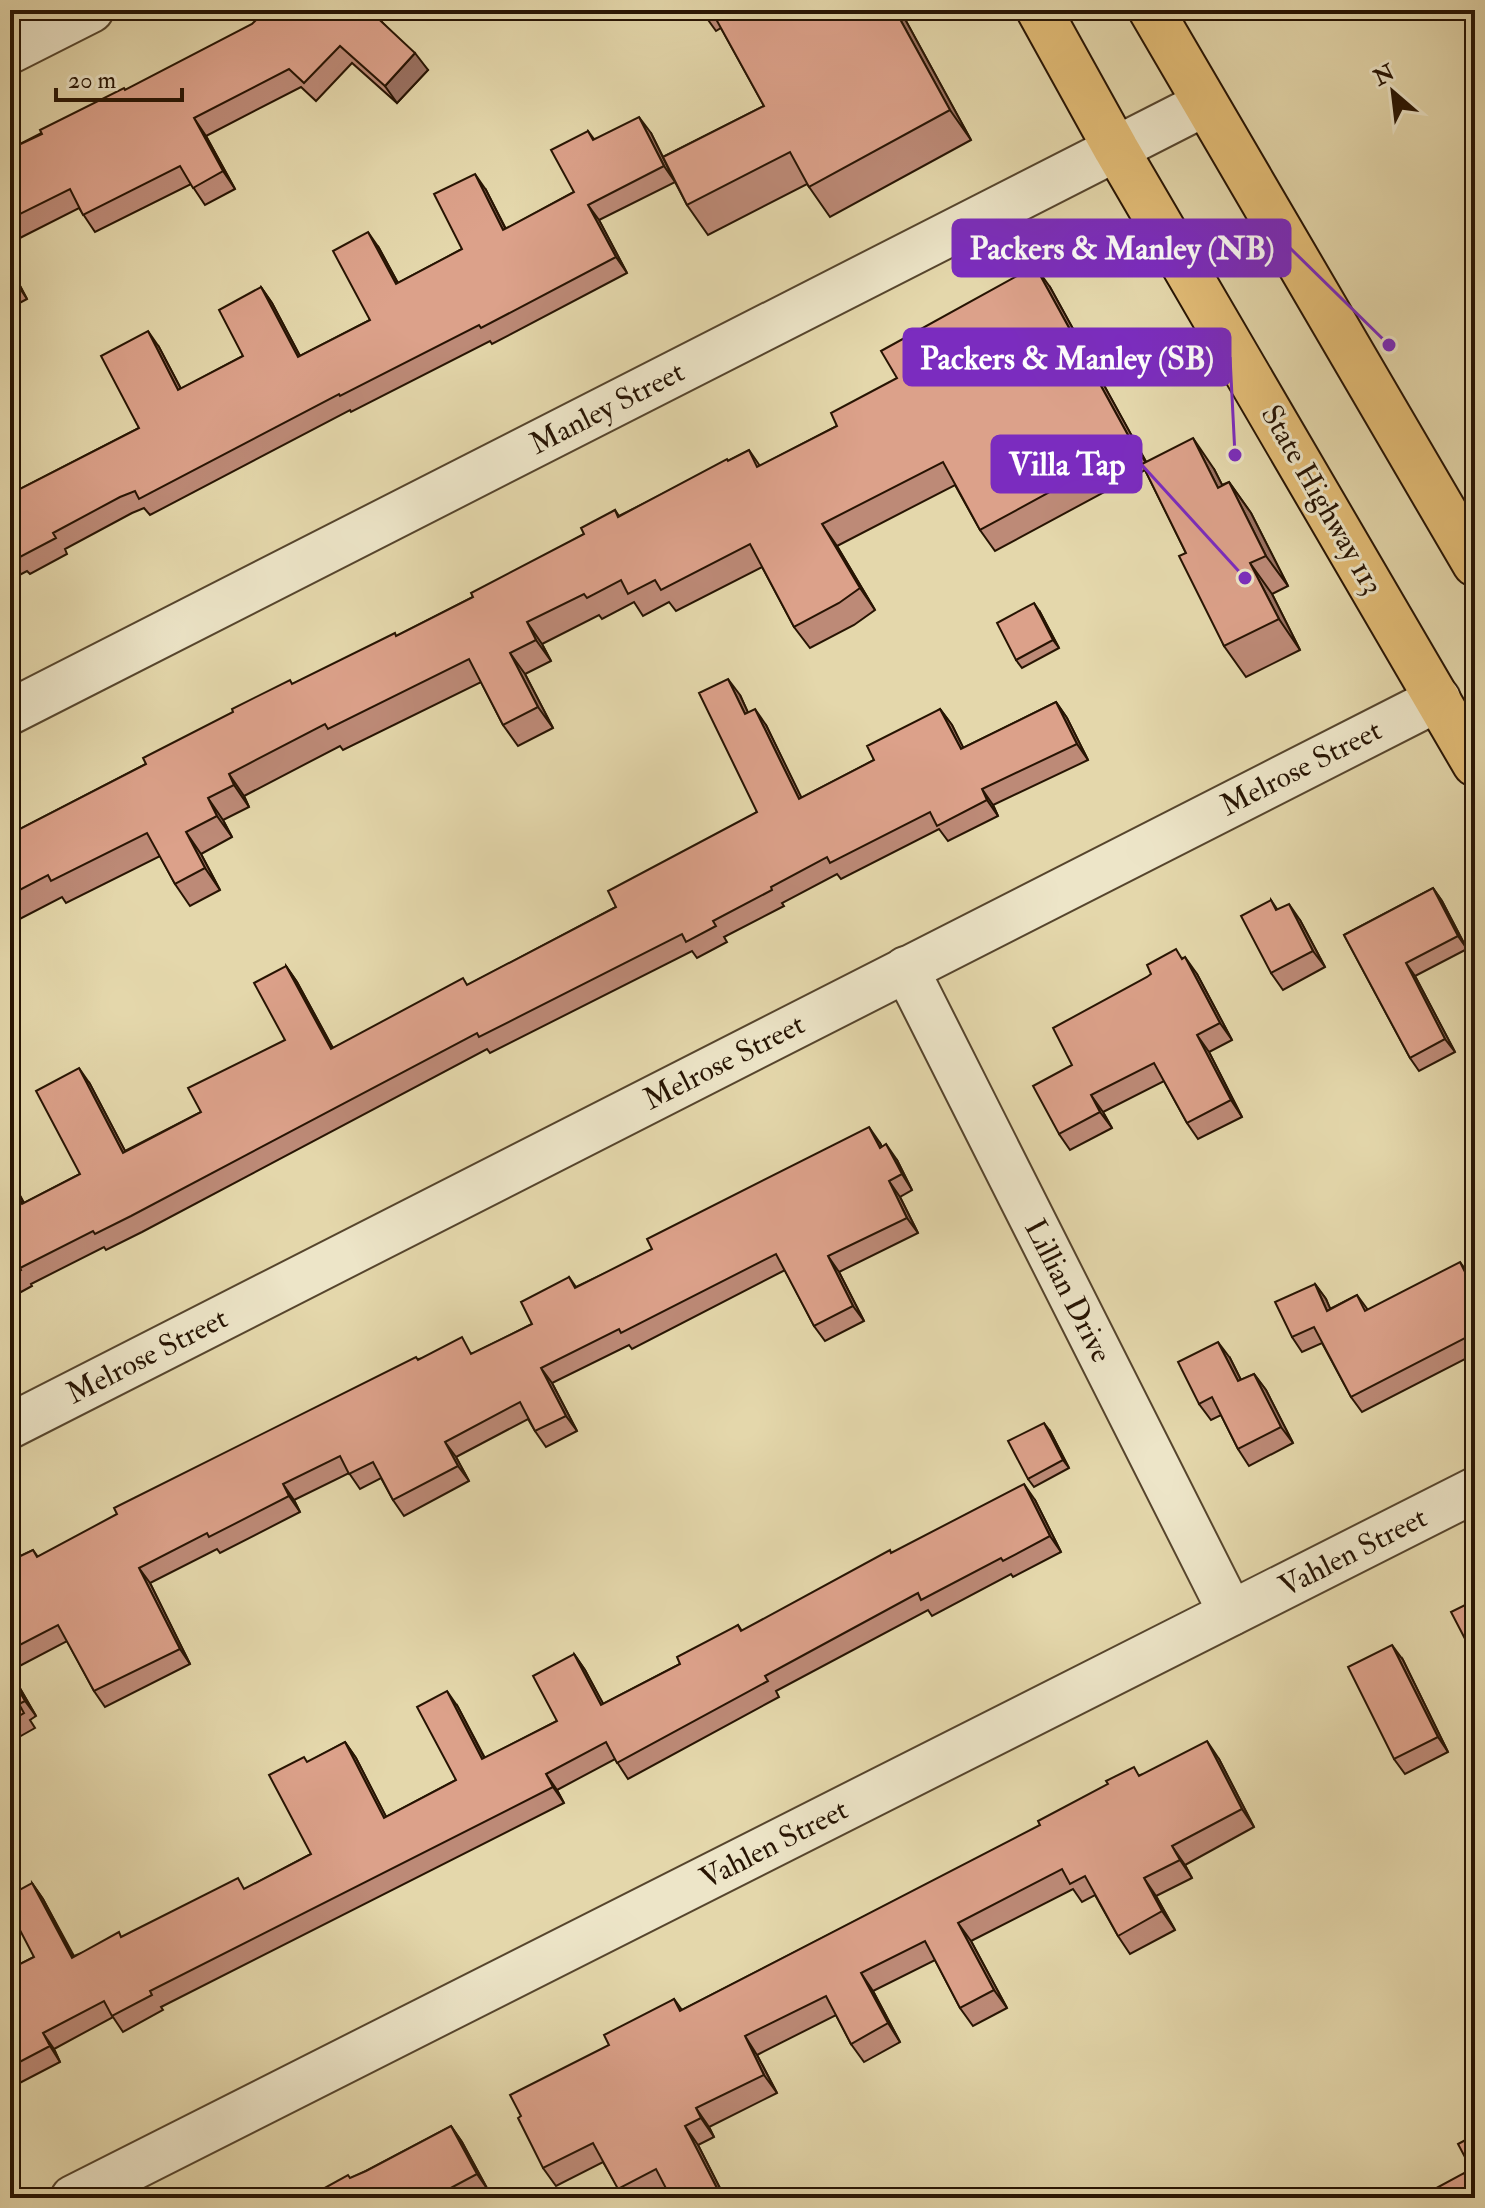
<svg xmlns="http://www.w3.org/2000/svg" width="1485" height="2208" font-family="'IM FELL Double Pica',serif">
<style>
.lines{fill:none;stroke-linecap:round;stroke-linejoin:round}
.minor-casing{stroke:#56452d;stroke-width:48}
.major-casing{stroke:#271403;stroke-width:48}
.minor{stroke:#ede5c8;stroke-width:44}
.major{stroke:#e2bc76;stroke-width:44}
.wall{fill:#bd8a77;stroke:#271403;stroke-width:2}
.shaded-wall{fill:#9a7161;stroke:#271403;stroke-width:2}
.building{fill:#dca18a;stroke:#271403;stroke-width:2}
.labels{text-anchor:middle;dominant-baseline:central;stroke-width:6;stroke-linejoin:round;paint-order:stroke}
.street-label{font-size:30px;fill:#271403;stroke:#ede5c8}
.leader{fill:none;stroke:#7b2cbf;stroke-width:3}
.callout-dot{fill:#7b2cbf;stroke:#ede5c8;stroke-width:3}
.callout{fill:#7b2cbf;stroke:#7b2cbf;stroke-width:3}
.callout-label{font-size:32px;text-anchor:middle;font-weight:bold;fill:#fff}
</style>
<rect width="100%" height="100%" fill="#e4d7ab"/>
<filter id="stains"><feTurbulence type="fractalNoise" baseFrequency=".0025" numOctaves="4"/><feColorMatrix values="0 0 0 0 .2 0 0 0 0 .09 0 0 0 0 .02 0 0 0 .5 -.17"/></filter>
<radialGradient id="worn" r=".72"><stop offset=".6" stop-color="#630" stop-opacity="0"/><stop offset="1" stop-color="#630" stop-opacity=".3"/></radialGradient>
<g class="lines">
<defs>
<g id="minor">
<path d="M10 51 91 10"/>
<path d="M10 712 1204 104"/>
<path d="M906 969 1231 1613"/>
<path d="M10 1426 1438 699"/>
<path d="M73 2198 1475 1490"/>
</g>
<g id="major">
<path d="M1039 10 1116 149 1475 764"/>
<path d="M1151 10 1475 564"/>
</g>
</defs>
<use href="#minor" class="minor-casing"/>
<use href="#major" class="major-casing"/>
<use href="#minor" class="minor"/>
<use href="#major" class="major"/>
</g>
<g class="wall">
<path d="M383 10 379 19 428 70 397 103 352 63 316 101 301 87 206 136 235 189 205 205 191 184 95 232 79 208 10 243V149L125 90Z"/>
<path d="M701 10H900L971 140 830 217 807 184 708 235 687 205 675 182 599 220 627 273 492 344 490 341 351 412 350 410 150 515 144 508 132 513 65 549 67 554 30 574 27 571 10 580V494L139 428 159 347 181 389 243 356 261 287 272 303 300 356 370 320 379 248 398 283 462 249 486 190 506 229 574 192 588 131 594 139 651 133 663 157 764 106 721 28 716 31Z"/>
<path d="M10 267 27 299 10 308Z"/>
<path d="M1050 287 1146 462 1214 469 1222 485 1229 482 1251 513 1288 586 1272 594 1300 650 1246 677 1224 646 1186 553 1145 470 995 551 980 530 955 485 837 546 875 610 854 625 810 648 794 627 762 567 676 611 669 602 643 616 634 602 602 619 599 615 542 644 551 661 525 674 553 728 518 746 503 725 481 682 343 750 340 746 244 796 249 807 223 820 232 837 201 854 220 890 190 906 175 884 160 856 66 903 62 897 10 924V834L146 764 293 684 397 636 473 597 584 534 615 510 619 516 749 450 760 466 837 426 897 378Z"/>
<path d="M1040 612 1059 648 1022 668 1016 660Z"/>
<path d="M740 695 748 713 766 725 801 798 874 760 940 709 952 725 963 748 1056 702 1067 718 1088 760 993 805 998 816 948 841 939 829 841 879 837 874 782 903 784 906 724 937 727 942 697 958 692 951 490 1053 487 1049 142 1232 106 1250 104 1247 31 1284 32 1286 10 1298V1177L24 1203 80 1174 90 1084 125 1151 201 1112 285 1040 286 966 297 982 333 1048 468 985 616 907 757 812Z"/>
<path d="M1433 888 1442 901 1467 949 1415 976 1455 1052 1419 1071 1410 1058 1344 935Z"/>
<path d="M1271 900 1277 909 1300 920 1325 967 1283 990 1271 973Z"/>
<path d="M1183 958 1197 974 1232 1040 1209 1052 1242 1117 1198 1139 1187 1123 1164 1081 1103 1112 1112 1128 1070 1150 1059 1134 1072 1065Z"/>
<path d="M880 1143 882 1147 897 1160 912 1190 900 1197 918 1233 839 1272 864 1321 825 1341 814 1326 785 1270 632 1349 629 1345 552 1383 577 1431 546 1447 535 1431 528 1419 456 1457 469 1481 404 1516 393 1500 381 1478 360 1489 349 1473 294 1500 300 1512 220 1553 217 1549 150 1583 190 1664 105 1707 94 1691 67 1641 10 1671 36 1716 30 1720 35 1728 10 1742V1561L33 1550 38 1557 418 1359 474 1353 532 1324 569 1277 576 1287Z"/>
<path d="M1471 1277 1475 1286V1354L1362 1412 1351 1397 1322 1343 1302 1352 1292 1337 1315 1284 1326 1299 1330 1309 1357 1295 1368 1310Z"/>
<path d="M1230 1358 1241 1380 1254 1374 1266 1390 1293 1443 1249 1466 1238 1449 1221 1415 1211 1420 1199 1404Z"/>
<path d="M1050 1431 1069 1468 1034 1487 1028 1479Z"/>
<path d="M1035 1500 1061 1552 1013 1577 1011 1574 932 1616 928 1610 776 1691 779 1697 628 1779 615 1759 557 1790 564 1803 161 2007 163 2010 123 2032 113 2017 54 2049 60 2062 10 2088V1969L34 1957 32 1883 43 1899 74 1956 245 1889 311 1854 308 1762 345 1742 356 1758 386 1817 456 1780 458 1707 485 1758 557 1721 574 1654 585 1670 603 1704 680 1664 738 1625 742 1631 891 1553Z"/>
<path d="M1403 1660 1448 1752 1405 1774 1394 1759Z"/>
<path d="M1219 1759 1254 1827 1185 1865 1192 1878 1156 1896 1175 1930 1130 1954 1118 1936 1095 1895 1082 1902 1073 1889 971 1941 1007 2008 973 2026 960 2008 935 1960 873 1991 900 2042 864 2062 851 2044 836 2015 757 2055 777 2093 709 2127 714 2137 698 2145 725 2198H671L666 2188 648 2198H624L603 2162 556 2186 543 2168 609 2045 674 1999 682 2010 1140 1775Z"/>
<path d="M451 2126 462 2142 488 2190 473 2198H309L366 2171Z"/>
</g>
<g class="shaded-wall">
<path d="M367 10H383L377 24Z"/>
<path d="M895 10H900L971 140 950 110Z"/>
<path d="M415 53 428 70 397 103 385 86Z"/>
<path d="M639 117 651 133 675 182 664 166Z"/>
<path d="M194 118 206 136 235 189 223 171Z"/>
<path d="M475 174 486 190 514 246 503 230Z"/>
<path d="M588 205 599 220 627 273 616 257Z"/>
<path d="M368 232 379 248 407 300 396 284Z"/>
<path d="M1035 266 1050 287 1149 467 1134 446Z"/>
<path d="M10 267 27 299 15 281 10 272Z"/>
<path d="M261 287 272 303 309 373 298 357Z"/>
<path d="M148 331 159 347 190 406 178 390Z"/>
<path d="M1193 438 1214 469 1239 518 1218 488Z"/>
<path d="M1229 482 1251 513 1288 586 1266 556Z"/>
<path d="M822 524 837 546 875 610 860 588Z"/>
<path d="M1250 563 1272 594 1300 650 1279 619Z"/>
<path d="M1034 603 1040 612 1059 648 1053 640Z"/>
<path d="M527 622 542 644 551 661 536 640Z"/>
<path d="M510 653 525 674 553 728 538 707Z"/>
<path d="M728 679 740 695 756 730 745 714Z"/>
<path d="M1056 702 1067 718 1088 760 1077 744Z"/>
<path d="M755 709 766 725 810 815 799 799Z"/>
<path d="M940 709 952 725 972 765 961 749Z"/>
<path d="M229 774 244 796 249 807 234 785Z"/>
<path d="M982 789 993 805 998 816 987 800Z"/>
<path d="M208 798 223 820 232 837 217 816Z"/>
<path d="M186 832 201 854 220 890 205 868Z"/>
<path d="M1433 888 1442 901 1467 949 1458 936Z"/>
<path d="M1289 904 1300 920 1325 967 1313 951Z"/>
<path d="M1185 957 1197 974 1232 1040 1220 1023Z"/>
<path d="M1406 963 1415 976 1455 1052 1445 1039Z"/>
<path d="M286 966 297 982 342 1065 331 1049Z"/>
<path d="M1197 1035 1209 1052 1242 1117 1231 1100Z"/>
<path d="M79 1068 90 1084 134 1168 123 1153Z"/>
<path d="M1091 1095 1103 1112 1112 1128 1100 1112Z"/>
<path d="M869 1127 880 1143 890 1164 880 1148Z"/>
<path d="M886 1144 897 1160 912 1190 902 1174Z"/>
<path d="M10 1177 33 1220 22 1204 10 1182Z"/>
<path d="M889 1181 900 1197 918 1233 907 1218Z"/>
<path d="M828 1256 839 1272 864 1321 853 1306Z"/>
<path d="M1460 1262 1471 1277 1475 1286V1292Z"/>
<path d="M1315 1284 1326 1299 1338 1326 1327 1311Z"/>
<path d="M1218 1342 1230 1358 1250 1398 1238 1381Z"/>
<path d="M541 1368 552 1383 577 1431 566 1416Z"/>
<path d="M1254 1374 1266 1390 1293 1443 1281 1427Z"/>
<path d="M1044 1423 1050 1431 1069 1468 1063 1460Z"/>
<path d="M445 1442 456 1457 469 1481 458 1466Z"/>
<path d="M283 1484 294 1500 300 1512 289 1496Z"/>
<path d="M1024 1484 1035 1500 1061 1552 1050 1536Z"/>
<path d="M139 1568 150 1583 190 1664 180 1649Z"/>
<path d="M1392 1645 1403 1660 1448 1752 1438 1737Z"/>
<path d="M574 1654 585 1670 612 1720 601 1705Z"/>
<path d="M10 1671 36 1716 25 1701 10 1675Z"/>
<path d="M447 1691 458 1707 493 1775 482 1759Z"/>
<path d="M1207 1741 1219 1759 1254 1827 1242 1809Z"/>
<path d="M345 1742 356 1758 395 1834 384 1818Z"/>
<path d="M546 1774 557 1790 564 1803 553 1787Z"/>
<path d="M1172 1846 1185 1865 1192 1878 1180 1860Z"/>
<path d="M1144 1878 1156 1896 1175 1930 1162 1911Z"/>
<path d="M32 1883 43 1899 82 1973 72 1958Z"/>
<path d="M958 1923 971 1941 1007 2008 994 1990Z"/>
<path d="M861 1973 873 1991 900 2042 888 2023Z"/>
<path d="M43 2033 54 2049 60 2062 50 2046Z"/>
<path d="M745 2036 757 2055 777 2093 764 2075Z"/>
<path d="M696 2108 709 2127 714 2137 701 2118Z"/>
<path d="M451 2126 462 2142 488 2190 477 2174Z"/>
<path d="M685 2126 698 2145 725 2198H722Z"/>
</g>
<g class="building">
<path d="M266 10H369L415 53 385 86 340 46 304 83 289 69 194 118 223 171 193 188 180 166 83 215 70 189 10 219V149L42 134 40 130 124 88 125 90 252 24Z"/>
<path d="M711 10H895L950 110 809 187 790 152 687 205 663 157 764 106Z"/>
<path d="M639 117 664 166 588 205 616 257 481 328 479 325 340 396 339 394 139 499 135 491 120 497 53 533 56 538 18 558 17 554 10 558V494L139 428 101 356 148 331 178 390 243 356 219 310 261 287 298 357 370 320 333 251 368 232 396 284 462 249 434 194 475 174 503 230 574 192 551 150 588 131 593 140Z"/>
<path d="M1035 266 1134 446 980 530 943 462 822 524 860 588 839 603 794 627 750 544 661 590 655 580 628 594 621 580 587 598 584 594 527 622 536 640 510 653 538 707 503 725 469 659 328 729 325 724 229 774 234 785 208 798 217 816 186 832 205 868 175 884 147 833 51 881 48 875 10 895V834L146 764 143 758 233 712 232 709 290 680 292 684 395 633 396 636 473 597 471 593 584 534 581 528 615 510 618 517 727 459 728 461 749 450 757 467 837 426 831 413 897 378 881 351Z"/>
<path d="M10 272 15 281 10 284Z"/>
<path d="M1193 438 1218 488 1229 482 1266 556 1250 563 1279 619 1224 646 1179 556 1186 553 1142 464Z"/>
<path d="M1034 603 1053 640 1016 660 997 623Z"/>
<path d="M728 679 745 714 755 709 799 799 874 760 867 746 940 709 961 749 1056 702 1077 744 982 789 987 800 937 826 930 812 830 863 827 857 771 887 772 890 713 921 716 926 686 942 682 934 479 1037 477 1033 131 1216 95 1234 93 1231 20 1268 21 1270 10 1276V1182L22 1204 80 1174 36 1091 79 1068 123 1153 201 1112 188 1088 285 1040 254 983 286 966 331 1049 463 978 467 985 616 907 608 891 757 812 699 693Z"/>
<path d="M1433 888 1458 936 1406 963 1445 1039 1410 1058 1344 935Z"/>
<path d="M1271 900 1276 910 1289 904 1313 951 1271 973 1241 916Z"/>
<path d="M1176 949 1182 959 1185 957 1220 1023 1197 1035 1231 1100 1187 1123 1154 1063 1091 1095 1100 1112 1059 1134 1033 1086 1072 1065 1053 1028 1147 977 1151 974 1147 965Z"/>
<path d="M869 1127 880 1148 886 1144 902 1174 889 1181 907 1218 828 1256 853 1306 814 1326 776 1254 621 1333 619 1329 541 1368 566 1416 535 1431 520 1402 445 1442 458 1466 393 1500 373 1462 349 1474 340 1456 283 1484 289 1496 209 1537 207 1533 139 1568 180 1649 94 1691 58 1625 10 1650V1561L33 1550 37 1557 117 1514 114 1508 416 1357 418 1360 462 1337 471 1354 532 1324 521 1302 569 1277 575 1288 652 1249 647 1239Z"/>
<path d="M1460 1262 1475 1292V1333L1351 1397 1314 1327 1292 1337 1275 1302 1315 1284 1327 1311 1357 1295 1365 1311Z"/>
<path d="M1218 1342 1238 1381 1254 1374 1281 1427 1238 1449 1212 1397 1199 1404 1178 1362Z"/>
<path d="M1044 1423 1063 1460 1028 1479 1008 1441Z"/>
<path d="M1024 1484 1050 1536 1003 1561 1001 1558 921 1600 918 1593 765 1676 768 1681 617 1763 606 1742 546 1774 553 1787 150 1991 152 1995 112 2016 104 2001 43 2033 50 2046 10 2067V1969L34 1957 10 1911V1895L32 1883 72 1958 119 1932 121 1937 238 1878 244 1889 311 1854 269 1775 304 1757 307 1762 345 1742 384 1818 456 1780 417 1707 447 1691 482 1759 557 1721 533 1676 574 1654 601 1705 680 1664 677 1657 738 1625 741 1631 890 1550 891 1553Z"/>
<path d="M1475 1600V1658L1451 1612Z"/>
<path d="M1392 1645 1438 1737 1394 1759 1348 1667Z"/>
<path d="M10 1675 25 1701 19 1704 24 1713 10 1721Z"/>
<path d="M1475 1706V1723L1468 1709Z"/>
<path d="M1207 1741 1242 1809 1172 1846 1180 1860 1144 1878 1162 1911 1118 1936 1085 1876 1070 1884 1062 1869 958 1923 994 1990 960 2008 925 1941 861 1973 888 2023 851 2044 826 1996 745 2036 764 2075 696 2108 701 2118 685 2126 722 2198H671L656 2169 618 2189 593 2143 543 2168 518 2118 521 2116 510 2095 609 2045 604 2035 674 1999 680 2011 1040 1825 1038 1821 1108 1784 1106 1781 1134 1767 1139 1776Z"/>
<path d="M451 2126 477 2174 432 2198H309L311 2197 310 2196 348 2175 350 2178 366 2171Z"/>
<path d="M1475 2135V2176L1458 2144Z"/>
<path d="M1464 2173 1475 2193V2198H1418Z"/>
</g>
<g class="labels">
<g class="street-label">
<text transform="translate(607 408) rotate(-27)">Manley Street</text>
<text transform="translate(1322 500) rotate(60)">State Highway 113</text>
<text transform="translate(1301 768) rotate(-27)">Melrose Street</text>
<text transform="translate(724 1062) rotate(-27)">Melrose Street</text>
<text transform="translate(1068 1291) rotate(63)">Lillian Drive</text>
<text transform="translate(147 1356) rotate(-27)">Melrose Street</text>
<text transform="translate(1353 1552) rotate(-27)">Vahlen Street</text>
<text transform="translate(774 1844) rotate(-27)">Vahlen Street</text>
</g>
</g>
<path class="leader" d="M1389 345L1290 248M1235 455L1230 357M1245 578L1141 464"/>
<g class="callout-dot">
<circle cx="1389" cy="345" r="8"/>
<circle cx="1235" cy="455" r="8"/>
<circle cx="1245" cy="578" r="8"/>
</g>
<g class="callout">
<rect x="953" y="220" width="337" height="56" rx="8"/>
<rect x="904" y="329" width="326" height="56" rx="8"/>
<rect x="992" y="436" width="149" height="56" rx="8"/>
</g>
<g class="callout-label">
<text x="1122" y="259">Packers &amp; Manley (NB)</text>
<text x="1067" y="369">Packers &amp; Manley (SB)</text>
<text x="1067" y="475">Villa Tap</text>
</g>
<rect width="1485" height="2208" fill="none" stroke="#e4d7ab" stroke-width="40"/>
<rect x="12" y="12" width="1461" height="2184" fill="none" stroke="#271403" stroke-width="4"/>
<rect x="20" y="20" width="1445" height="2168" fill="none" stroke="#271403" stroke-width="2"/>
<g transform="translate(1393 92) rotate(332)" stroke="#ede5c8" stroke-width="6" paint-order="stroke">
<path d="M0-6L14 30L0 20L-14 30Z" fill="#271403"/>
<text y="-12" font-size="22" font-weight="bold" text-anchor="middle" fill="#271403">N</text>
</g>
<path d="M56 88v12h126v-12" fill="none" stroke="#271403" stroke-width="4"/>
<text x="68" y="88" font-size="24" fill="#271403" stroke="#ede5c8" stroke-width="6" paint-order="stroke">20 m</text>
<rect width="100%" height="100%" filter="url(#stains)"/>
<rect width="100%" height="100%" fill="url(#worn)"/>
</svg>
